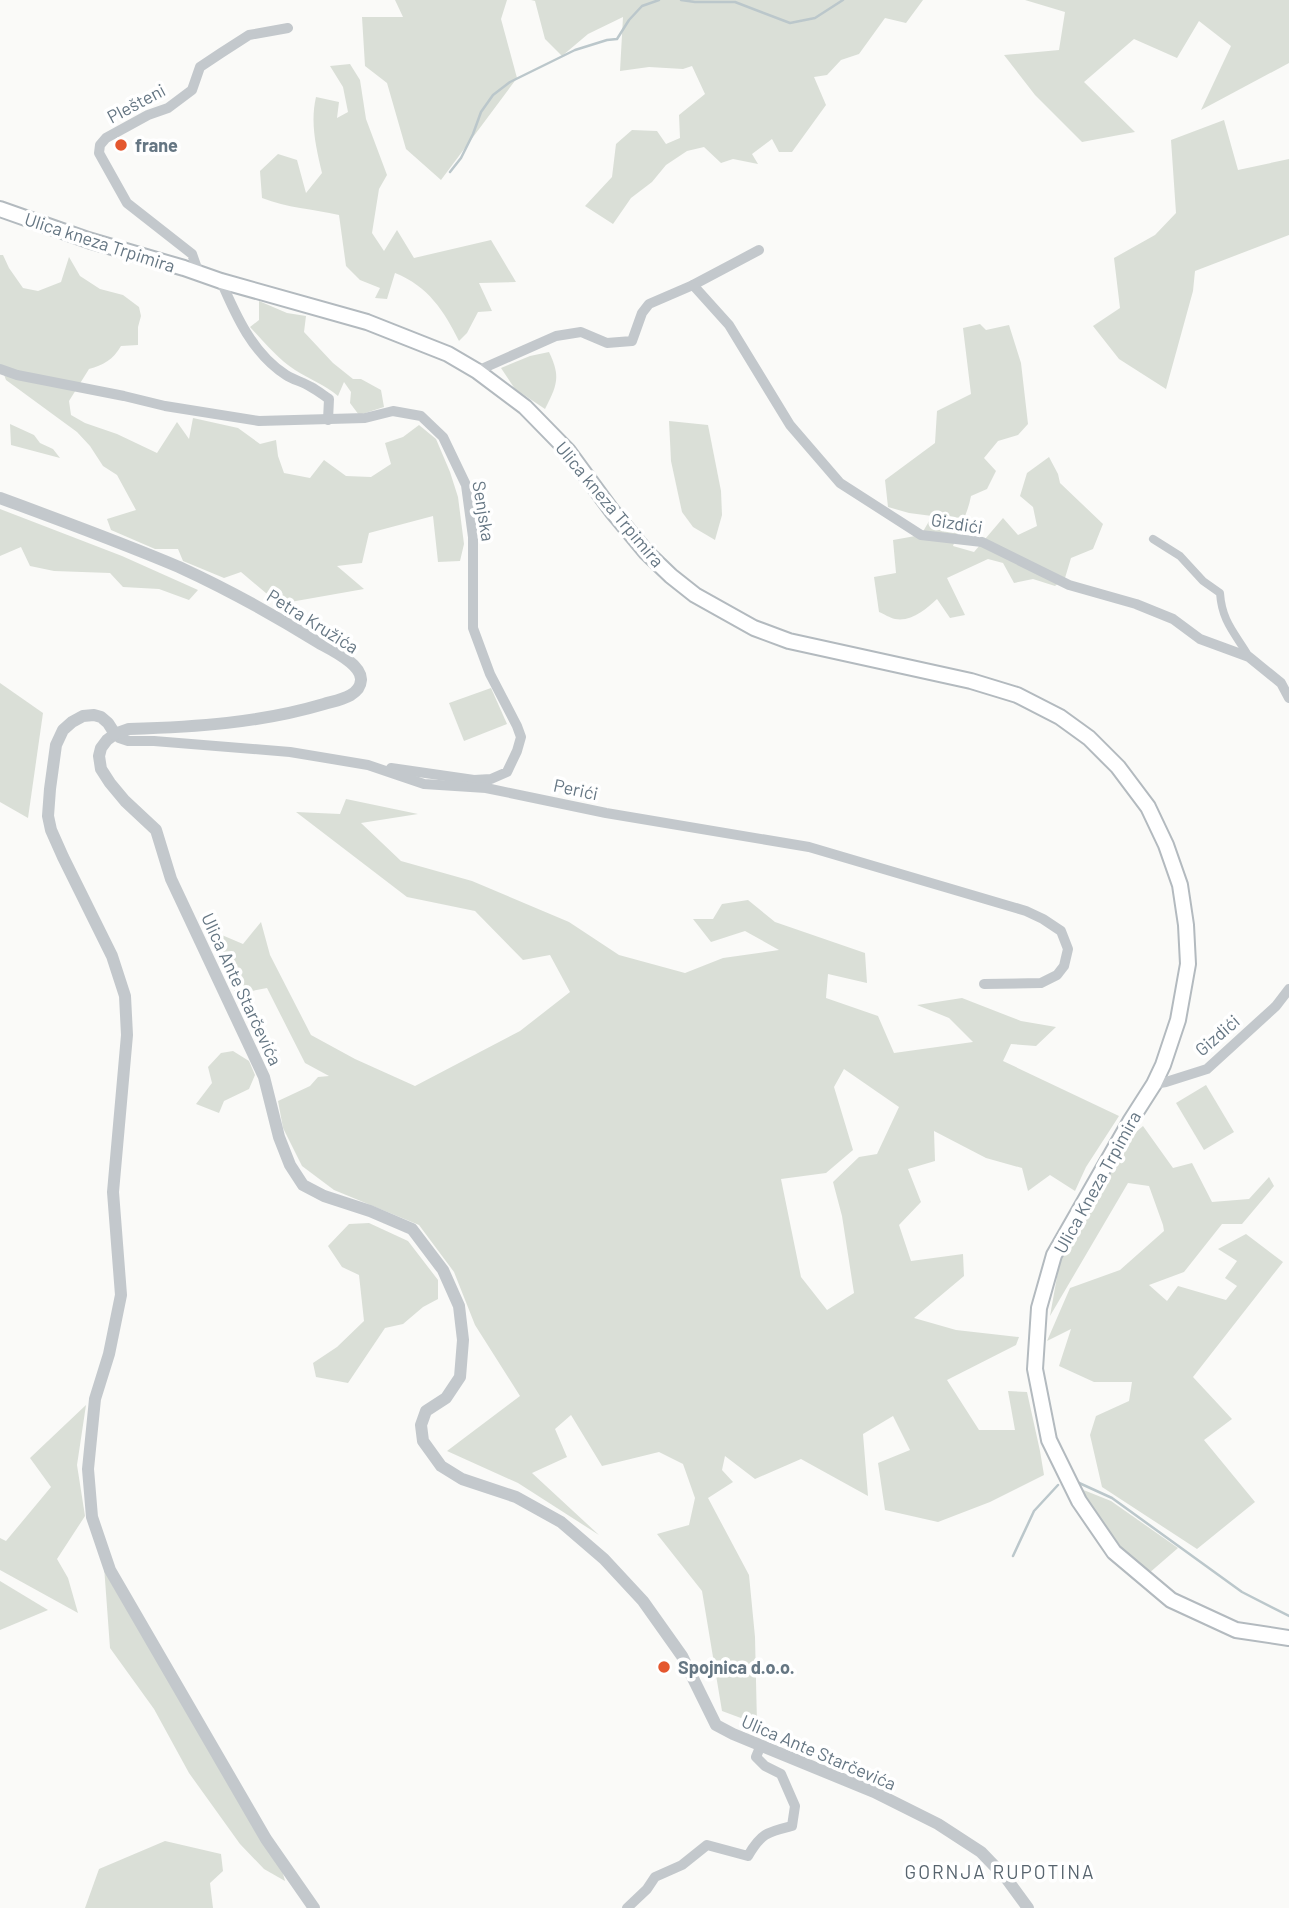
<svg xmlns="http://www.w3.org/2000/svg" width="1289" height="1908" font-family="Barlow,sans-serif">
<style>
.green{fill:#dadfd7;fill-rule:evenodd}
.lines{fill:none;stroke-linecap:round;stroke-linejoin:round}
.stream{stroke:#bbc7cb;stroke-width:2.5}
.secondary-casing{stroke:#b3babf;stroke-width:18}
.pedestrian{stroke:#c3c8cc;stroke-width:8}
.minor{stroke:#c3c8cc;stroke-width:10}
.tertiary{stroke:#c3c8cc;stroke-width:12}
.secondary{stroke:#fff;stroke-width:14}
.poi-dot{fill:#e4572e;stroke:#fff;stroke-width:2.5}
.labels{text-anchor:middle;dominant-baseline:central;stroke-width:7;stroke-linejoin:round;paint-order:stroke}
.street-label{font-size:18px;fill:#657683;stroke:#fff}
.poi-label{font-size:18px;font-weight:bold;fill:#657683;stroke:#fff;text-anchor:start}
.neighbourhood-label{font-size:19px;letter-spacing:2px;fill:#57646e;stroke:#fff}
</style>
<rect width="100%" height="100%" fill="#fafaf8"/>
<g class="green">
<path d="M395 0H507L501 19 517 78 441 180 406 149 387 83 365 66 362 17H403Z"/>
<path d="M531 0H923L906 23 885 18 859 54 841 60 827 75 814 77 826 105 792 152H779L772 139 752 154 758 164 733 159 721 163 704 147 687 151 666 165 652 182 631 198 613 224 585 206 612 177 616 144 632 130 657 131 666 144 680 138 679 115 705 94 692 66 683 69 649 67 620 71 623 17 588 34 562 56 545 39 535 1Z"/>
<path d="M1025 0H1289V63L1201 110 1231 46 1199 21 1177 58 1134 39 1084 82 1135 132 1082 142 1035 95 1004 55 1059 50 1065 12Z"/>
<path d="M350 64 360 80 366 119 387 175 379 189 372 233 384 251 397 230 414 258 491 240 516 282 479 283 492 311 478 312 467 333 459 341C444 311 428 286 395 273L387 299 375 298 380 288 360 280 346 266 339 215C313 209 287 208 262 198L260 171 278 154 297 160 306 193 322 173C316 147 310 123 316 97L339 102 337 118 348 112 343 87 330 66Z"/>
<path d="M1224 120 1238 170 1289 159V235L1195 271 1193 291 1166 389 1119 359 1093 326 1120 308 1114 258 1155 235 1176 213 1171 140Z"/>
<path d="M0 255H3L9 268 23 288 38 291 61 282 69 257 80 276 100 289 123 295 139 307 141 316 138 327V345L121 346C113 360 103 365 89 369L69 401 71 415 85 423 117 434 157 453 177 422 189 439 193 418 238 428 260 444 276 440 278 456 284 473 310 478 324 460 346 476 371 477 391 464 385 443 403 437 419 425 436 439 450 472 458 497 464 544 460 561 438 562 433 516 369 533 362 563 337 566 364 589 279 604 241 572 224 578 183 561 178 549H155L111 530 107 519 136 510 117 475 103 466 90 446 77 432 6 380 0 364Z"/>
<path d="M259 301 287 313 306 316 304 332 333 363 353 379H361L381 390 384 407 359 415 350 403 351 392 344 382 338 396C325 385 309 379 295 370 278 359 264 342 250 327L259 320Z"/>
<path d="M980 324 986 330 1009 325 1021 363 1028 424 1018 435 998 441 984 458 996 471 987 489 971 496C968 513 959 529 953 546L974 552 1003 518 1018 535 1037 526 1033 507 1020 496 1027 473 1049 457 1058 474 1060 483 1103 524 1093 549 1071 558 1065 578 1055 586 1033 579 1014 583 1003 563 988 559 947 578 965 615 950 618 937 599C926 609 912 622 895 619 890 618 884 614 879 612L874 577 896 573 893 540 921 535 932 516 909 513 888 507 885 480 935 443 937 411 971 394 963 328Z"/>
<path d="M549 352C561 377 557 385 545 409L515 389 501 368 530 356Z"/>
<path d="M669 421 708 425 721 491 722 515 715 540 693 527 682 512 671 461Z"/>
<path d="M10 424 34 435 40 443 53 449 60 458 11 445Z"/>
<path d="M0 509 122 556 198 590 189 600 159 589 123 587 110 573 54 571 30 566 21 547 0 556Z"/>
<path d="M0 683 43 713 28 818 0 802Z"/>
<path d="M491 688 507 724 464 741 449 703Z"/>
<path d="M346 799 418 814 361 823 401 861 472 881 569 922 619 955 685 973 723 958 779 950 745 931 711 942 693 919H713L722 904 748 900 775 922 865 953 867 983 828 974 826 998 878 1016 894 1053 973 1042 949 1018 917 1005 962 998 1021 1021 1056 1027 1036 1046 1011 1044 1003 1061 1119 1116 1086 1167 1075 1191 1050 1175 1028 1191 1022 1168 986 1158 934 1131 935 1161 908 1169 921 1202 899 1225 911 1261 963 1254 964 1276 914 1318 956 1330 1019 1337 1016 1345 947 1380 979 1430H1015L1008 1391 1027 1392 1040 1451 1044 1475 990 1502 938 1522 885 1510 878 1463 910 1450 893 1416 863 1434 868 1496 801 1459 755 1479 725 1456 722 1470 733 1482 708 1498 749 1575 755 1637 757 1724 722 1711 702 1591 657 1534 689 1525 695 1498 683 1464 659 1452 602 1466 571 1415 555 1429 567 1457 532 1473 599 1535 518 1483 447 1451 520 1396 475 1325 454 1272 419 1225 334 1190 302 1166 283 1128 278 1101 310 1086 318 1077 329 1076 305 1063 267 988 236 994 203 927 243 944 261 922 270 955 311 1035 355 1059 415 1086 520 1031 570 992 550 955 523 960 475 911 407 897 296 812 340 814ZM844 1069 899 1107 877 1154 859 1157 833 1182 842 1216 854 1293 827 1310 801 1277 781 1179 826 1173 853 1150 834 1087Z"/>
<path d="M233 1051 249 1061 255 1075 249 1089 224 1101 219 1113 196 1104 212 1083 208 1067 221 1053Z"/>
<path d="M1206 1085 1234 1132 1204 1150 1176 1103Z"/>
<path d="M1143 1126 1173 1168 1192 1163 1212 1202 1249 1199 1269 1177 1274 1186 1242 1224H1222L1184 1272 1149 1285 1167 1301 1178 1286 1226 1300 1237 1286 1225 1278 1237 1261 1218 1249 1246 1234 1283 1262 1193 1377 1232 1419 1204 1440 1255 1502 1197 1549 1102 1487 1090 1435 1096 1416 1129 1401 1132 1382H1094L1059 1366 1071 1329 1047 1341 1070 1288 1120 1270 1164 1231 1163 1225 1149 1186 1128 1183 1050 1316 1060 1260 1128 1139Z"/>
<path d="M369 1223 408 1241 438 1280V1299L423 1307 403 1324 385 1328 348 1383 316 1377 313 1363 337 1347 364 1321 359 1275 342 1267 328 1246 349 1224Z"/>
<path d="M86 1405 77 1465 85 1516 57 1559 68 1578 78 1613 0 1570V1538L6 1541 51 1487 30 1458Z"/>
<path d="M1076 1487 1111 1501 1178 1548 1148 1574 1122 1550Z"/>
<path d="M104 1566 282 1870 285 1881 264 1869 240 1844 189 1773 154 1709 110 1648Z"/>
<path d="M0 1581 48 1610 0 1630Z"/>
<path d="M165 1841 221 1854 223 1871 210 1883 213 1908H85L99 1869Z"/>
</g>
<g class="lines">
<g class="stream">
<path d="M681 0 695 2H735L790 23 815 18 843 0"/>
<path d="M450 172 461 158 473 134 481 112 493 95 510 82 575 50 607 40 617 39 629 20 642 6 659 0"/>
<path d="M1077 1482 1112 1498 1242 1592 1289 1616"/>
<path d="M1013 1556 1034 1511 1058 1485"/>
</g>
<defs>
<path id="secondary" d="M0 209 88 240 184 268 221 281 367 322 448 354 477 371 525 407 568 451 612 511 646 552 671 576 695 595 754 628 789 641 971 681 1017 695 1060 717 1089 738 1118 767 1148 807 1166 845 1180 885 1186 925 1188 964 1178 1020 1163 1065 1154 1084 1131 1120 1054 1255 1039 1308 1035 1369 1049 1440 1079 1501 1114 1552 1171 1600 1236 1630 1289 1638"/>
</defs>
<use href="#secondary" class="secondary-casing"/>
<path class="pedestrian" d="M1153 539 1180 556 1203 581 1220 593C1222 622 1235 633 1249 657"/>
<g class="minor">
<path d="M199 274 192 254 127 203 99 153 100 145 106 138 148 115 168 108 192 90 200 67 221 53 249 35 288 28"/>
<path d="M221 281C236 316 253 354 286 375 294 380 303 382 311 387 317 390 323 395 329 399L328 420"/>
<path d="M693 285 729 325 790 425 840 483 921 535 982 542 1069 585 1136 604 1173 619 1200 639 1249 657 1281 683 1289 698"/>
<path d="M0 369 17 375 124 396 165 406 259 421 365 418 393 411 421 416 443 437 466 485 473 537V628L490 674 517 726 521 737 517 751 507 772 491 779 474 780 391 768"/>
<path d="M477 371 556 336 581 332 607 343 632 341 642 313 649 304 693 285 759 250"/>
<path d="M115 734 119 738 128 741H154L290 752 368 765 424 784 486 788 606 813 809 847 1026 911 1043 919 1061 931 1068 949 1064 966 1057 975 1041 983 984 984"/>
<path d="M1154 1084 1166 1082 1207 1069 1276 1006 1289 989"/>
<path d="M627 1908 647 1889 655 1877 682 1865 707 1845 748 1856C761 1833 768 1832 792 1826L795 1806 781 1774 765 1766 756 1757 761 1745"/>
</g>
<g class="tertiary">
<path d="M0 498C60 520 120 542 179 567 227 589 274 615 319 643 332 650 362 664 361 680 360 697 337 700 324 704 260 723 195 727 129 729L115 734 107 740 101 748 99 756 101 769 110 783 125 801 156 830 171 879 264 1077 279 1137 290 1165 303 1185 324 1196 370 1211 412 1229 443 1270 459 1306 463 1340 460 1377 446 1398 426 1411 421 1425 423 1441 441 1466 462 1479 516 1497 561 1522 604 1559 643 1601 682 1656 716 1725 733 1734 874 1792 938 1824 981 1852 1006 1878 1028 1908"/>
<path d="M115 734 108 723 101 717 94 715 83 716 72 722 63 730 56 745 50 789 48 816 51 830 63 857 112 956 125 996 127 1035 113 1192 121 1295 109 1354 95 1399 88 1469 92 1517 110 1570 266 1839 314 1908"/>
</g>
<use href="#secondary" class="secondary"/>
</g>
<g class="poi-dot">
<circle cx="121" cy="145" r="7"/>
<circle cx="664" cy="1667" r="7"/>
</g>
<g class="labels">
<g class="street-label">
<text transform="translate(136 103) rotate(-28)">Plešteni</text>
<text transform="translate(100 242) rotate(18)">Ulica kneza Trpimira</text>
<text transform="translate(610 504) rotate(50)">Ulica kneza Trpimira</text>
<text transform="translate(484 511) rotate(81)">Senjska</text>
<text transform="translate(957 523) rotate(9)">Gizdići</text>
<text transform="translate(313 621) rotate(32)">Petra Kružića</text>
<text transform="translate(576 789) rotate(12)">Perići</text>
<text transform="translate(242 989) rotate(65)">Ulica Ante Starčevića</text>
<text transform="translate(1217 1035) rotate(-41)">Gizdići</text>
<text transform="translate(1097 1182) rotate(-61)">Ulica Kneza Trpimira</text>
<text transform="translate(819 1752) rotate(23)">Ulica Ante Starčevića</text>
</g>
<g class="poi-label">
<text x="135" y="145">frane</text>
<text x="678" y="1667">Spojnica d.o.o.</text>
</g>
<g class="neighbourhood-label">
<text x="1000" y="1871">GORNJA RUPOTINA</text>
</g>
</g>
</svg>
